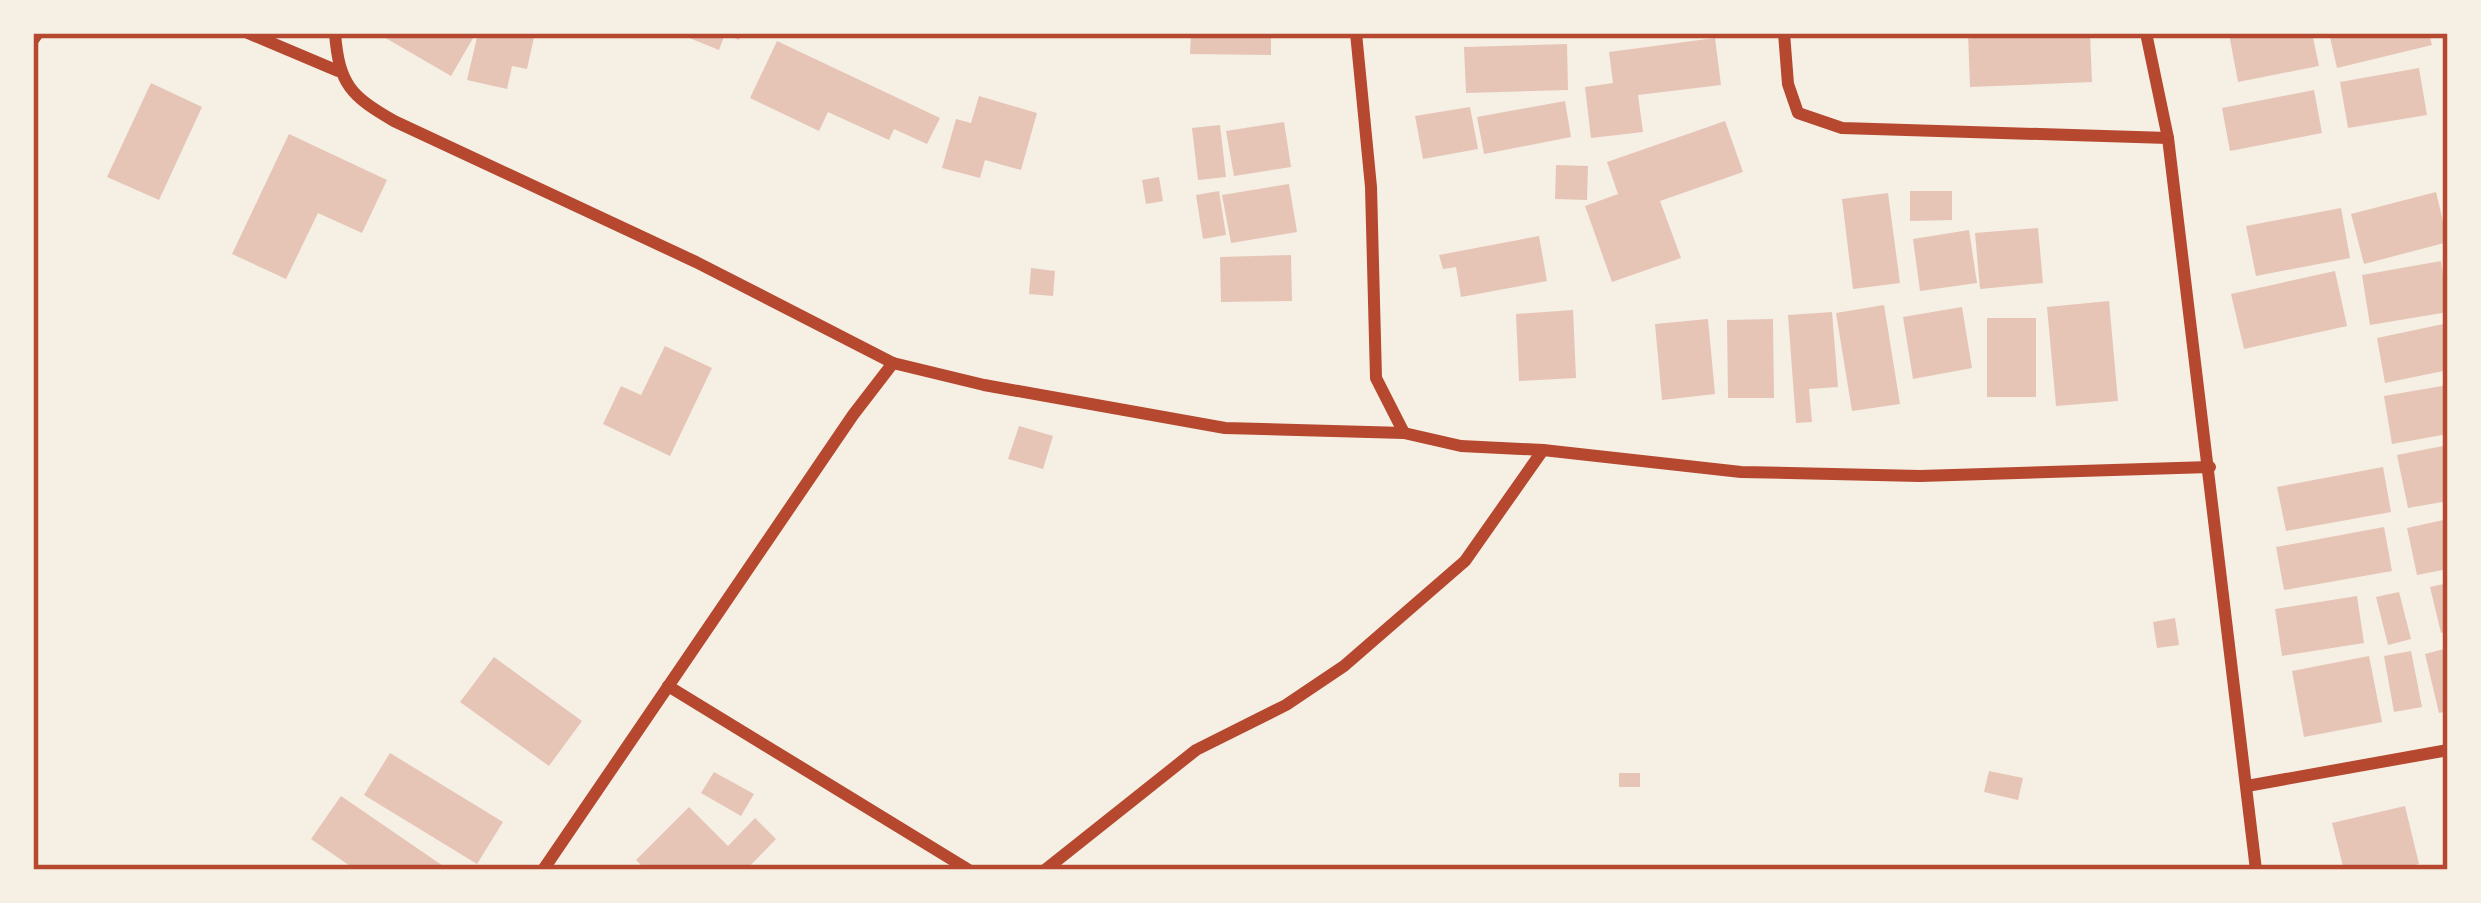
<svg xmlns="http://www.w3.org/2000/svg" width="2481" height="903" font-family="Manrope,sans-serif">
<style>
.building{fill:#e6c5b7}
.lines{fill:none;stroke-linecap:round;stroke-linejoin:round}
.minor{stroke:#b5482f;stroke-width:12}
.neatline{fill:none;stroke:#b5482f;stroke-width:4.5}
</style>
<rect width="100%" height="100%" fill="#f6efe4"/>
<g class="building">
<path d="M377 33H476L451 76Z"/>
<path d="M478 33H535L527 69 512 66 507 89 467 80Z"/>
<path d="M677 33H742L739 40 725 34 719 50Z"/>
<path d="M1191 33H1271V55L1190 54Z"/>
<path d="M1968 33H2090L2092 82 1970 87Z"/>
<path d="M2312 33 2319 66 2238 82 2229 34Z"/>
<path d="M2329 33H2429L2432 45 2337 68Z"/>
<path d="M1715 38 1721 85 1638 95 1643 132 1591 138 1585 87 1613 83 1609 52Z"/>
<path d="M777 41 940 118 927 144 894 129 889 140 828 112 819 131 750 98Z"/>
<path d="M1567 44 1568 90 1466 93 1464 47Z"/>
<path d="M2419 68 2427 115 2348 128 2340 82Z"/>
<path d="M151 83 202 107 159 200 107 177Z"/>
<path d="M2314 90 2322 133 2230 151 2222 108Z"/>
<path d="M979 96 1037 113 1021 170 985 160 980 178 942 168 956 119 971 123Z"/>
<path d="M1565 101 1571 137 1484 154 1477 117Z"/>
<path d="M1470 107 1478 149 1423 159 1415 116Z"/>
<path d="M1725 121 1743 172 1660 201 1681 258 1612 282 1585 206 1618 194 1607 162Z"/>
<path d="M1284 122 1291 167 1234 176 1226 131Z"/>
<path d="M1220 125 1226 177 1198 180 1192 128Z"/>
<path d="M289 134 387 180 362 233 318 213 286 279 232 254Z"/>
<path d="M1556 165 1588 166 1587 200 1555 199Z"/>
<path d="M1159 177 1163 201 1146 204 1142 180Z"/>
<path d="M1289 184 1297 232 1231 243 1222 195Z"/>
<path d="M1219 191 1226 235 1203 239 1196 195Z"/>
<path d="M1910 191H1952V220L1910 221Z"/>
<path d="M2436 192 2448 242 2364 264 2351 214Z"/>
<path d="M1888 193 1900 283 1853 289 1842 199Z"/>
<path d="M2341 208 2350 258 2256 276 2246 226Z"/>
<path d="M2038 228 2043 283 1980 289 1975 233Z"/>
<path d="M1969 230 1977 283 1920 291 1913 239Z"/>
<path d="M1539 236 1547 281 1461 297 1456 267 1443 269 1439 255Z"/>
<path d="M1291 255 1292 301 1221 302 1220 257Z"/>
<path d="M2441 261 2448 312 2370 325 2362 275Z"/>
<path d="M1031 268 1055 271 1053 296 1029 294Z"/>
<path d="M2335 271 2347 326 2244 349 2231 294Z"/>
<path d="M2109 301 2118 401 2056 406 2047 307Z"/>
<path d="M1884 305 1900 404 1852 411 1836 313Z"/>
<path d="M1962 307 1972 368 1913 379 1903 317Z"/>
<path d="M1573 310 1576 378 1519 381 1516 314Z"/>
<path d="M1832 312 1838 387 1809 389 1812 422 1796 423 1788 315Z"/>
<rect x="1987" y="318" width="49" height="79"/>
<path d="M1708 319 1715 394 1662 400 1655 324Z"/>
<path d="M1773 319 1774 398H1728L1727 320Z"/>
<path d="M2448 323V370L2385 383 2377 338Z"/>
<path d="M665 346 712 368 670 456 603 424 621 386 641 395Z"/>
<path d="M2448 385V434L2392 444 2384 396Z"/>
<path d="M1019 426 1053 436 1043 469 1008 459Z"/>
<path d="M2448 445V501L2408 508 2397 455Z"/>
<path d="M2383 467 2391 512 2286 531 2277 487Z"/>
<path d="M2448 519V569L2417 575 2407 528Z"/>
<path d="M2384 527 2392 571 2284 590 2276 547Z"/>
<path d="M2448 583V631L2441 633 2430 587Z"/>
<path d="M2399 592 2411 639 2388 645 2376 597Z"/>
<path d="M2357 596 2364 643 2282 656 2275 609Z"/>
<path d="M2175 618 2179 645 2157 648 2153 622Z"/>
<path d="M2448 648V711L2439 713 2425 654Z"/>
<path d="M2411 651 2422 707 2394 712 2384 656Z"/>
<path d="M2369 656 2382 722 2304 737 2292 671Z"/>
<path d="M494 657 582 721 549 766 460 702Z"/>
<path d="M390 753 503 822 477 864 364 795Z"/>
<path d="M1989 771 2023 778 2018 800 1984 792Z"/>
<path d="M714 772 754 794 741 816 701 793Z"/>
<rect x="1619" y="773" width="21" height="14"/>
<path d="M341 796 449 870H356L311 839Z"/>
<path d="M2405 806 2419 864 2394 870H2344L2332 823Z"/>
<path d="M689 807 728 846 755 818 776 839 746 870H646L636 860Z"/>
</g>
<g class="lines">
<g class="minor">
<path d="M248 33 338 71"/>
<path d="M335 33C339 85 351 96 394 121L696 262 893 363 984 385 1225 428 1404 433 1461 446 1543 450 1741 472 1920 476 2210 467"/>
<path d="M1356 33 1371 187 1376 378 1404 433"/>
<path d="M1784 33 1788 84 1798 113 1842 128 2168 138"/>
<path d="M2146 33 2168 138 2256 870"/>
<path d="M33 40 38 33"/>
<path d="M668 686 969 870"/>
<path d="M2247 786 2448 750"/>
<path d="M543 870 853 415 893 363"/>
<path d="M1045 870 1196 750 1286 705 1344 666 1465 561 1543 450"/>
</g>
</g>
<rect width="2481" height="903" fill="none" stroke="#f6efe4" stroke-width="72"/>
<rect x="36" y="36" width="2409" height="831" class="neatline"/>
</svg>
